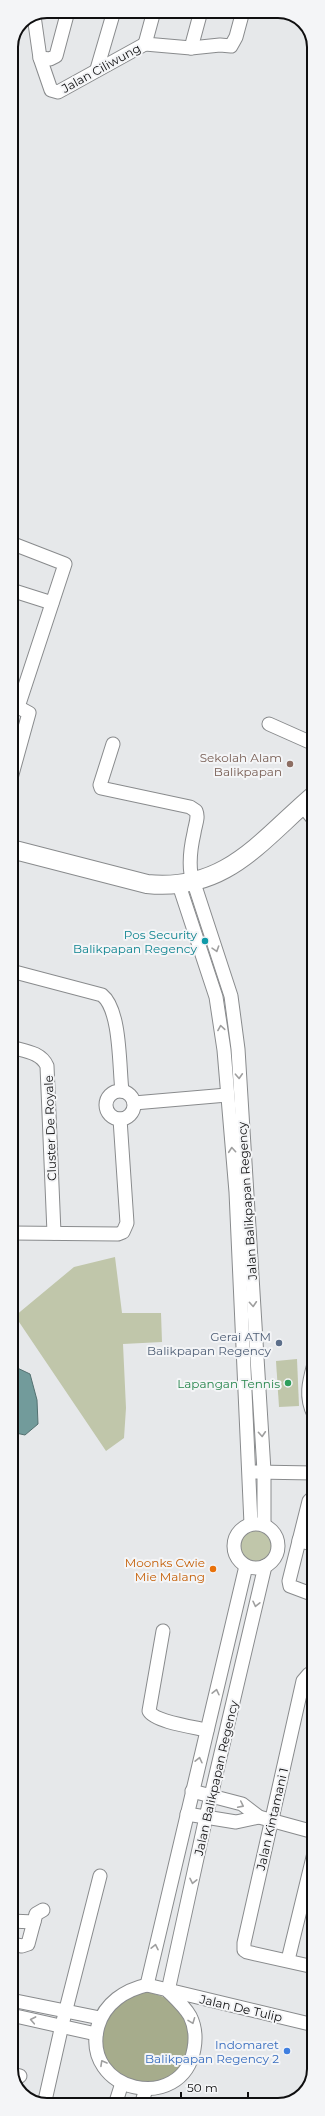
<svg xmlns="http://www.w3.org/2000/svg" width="325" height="2116" font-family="Montserrat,sans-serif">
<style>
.green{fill:#c0c6aa}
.forest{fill:#a6ac8c}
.water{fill:#729b9b;stroke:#547171}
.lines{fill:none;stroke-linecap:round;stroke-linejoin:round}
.minor-casing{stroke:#898b8d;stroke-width:15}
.highway-casing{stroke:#898b8d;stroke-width:20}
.minor{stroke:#fff;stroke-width:13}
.highway{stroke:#fff;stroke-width:18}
.oneway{stroke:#9f9f9f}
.education-dot{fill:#8d6e63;stroke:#f4f5f7;stroke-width:1.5}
.culture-dot{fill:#0f9aa8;stroke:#f4f5f7;stroke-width:1.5}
.service-dot{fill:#5c6f8a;stroke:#f4f5f7;stroke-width:1.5}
.leisure-dot{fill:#2e9e5b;stroke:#f4f5f7;stroke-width:1.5}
.food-dot{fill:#e8710a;stroke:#f4f5f7;stroke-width:1.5}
.shop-dot{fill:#3f7fe0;stroke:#f4f5f7;stroke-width:1.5}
.labels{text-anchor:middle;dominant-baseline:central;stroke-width:4;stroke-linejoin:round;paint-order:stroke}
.street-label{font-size:12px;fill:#0f0f10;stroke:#f4f5f7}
.education-label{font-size:12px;fill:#785e54;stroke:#f4f5f7;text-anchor:end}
.culture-label{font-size:12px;fill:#0d838f;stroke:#f4f5f7;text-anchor:end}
.service-label{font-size:12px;fill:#4e5e75;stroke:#f4f5f7;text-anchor:end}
.leisure-label{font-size:12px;fill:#27864d;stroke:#f4f5f7;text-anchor:end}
.food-label{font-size:12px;fill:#c56008;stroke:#f4f5f7;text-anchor:end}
.shop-label{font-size:12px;fill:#366cbe;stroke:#f4f5f7;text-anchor:end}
.rim{fill:none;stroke:#0f0f10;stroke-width:2}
</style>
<rect width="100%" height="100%" fill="#e6e8ea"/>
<g class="green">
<path d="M115 1257 122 1313H161L162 1342 123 1344 126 1408 124 1438 106 1451 15 1316 74 1267Z"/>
<path d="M297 1359 299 1406 279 1407 276 1361Z"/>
<circle cx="256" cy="1544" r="17"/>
</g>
<path class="forest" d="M147 1992C175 1998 178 2007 191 2029L184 2066 157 2085 124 2081C119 2075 104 2061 102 2055 93 2020 114 1997 147 1992Z"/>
<path class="water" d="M11 1365 30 1374 37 1400 38 1424 25 1435 11 1432Z"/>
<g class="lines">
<defs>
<g id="minor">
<path d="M34 16 40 58 51 90 58 92 145 44 191 48 220 45 231 46 236 37 243 11"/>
<path d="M145 44 154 11"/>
<path d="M191 48 201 11"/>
<path d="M40 58 50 59 56 56 68 11"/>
<path d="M97 69 114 11"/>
<path d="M11 590 52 603"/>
<path d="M269 724 314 744"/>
<path d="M113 744 100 785 101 788 190 807 196 811C199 818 195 825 194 833 191 846 189 861 191 874L231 996 238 1049 264 1471V1525"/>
<path d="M11 778 29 713 18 707 65 564 16 545"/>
<path d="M302 805 314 820"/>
<path d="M179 885 216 997 224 1050 236 1192 251 1524"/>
<path d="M11 971 102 995C121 1010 119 1067 122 1091"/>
<path d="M11 1047C24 1051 41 1052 47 1066L54 1233"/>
<circle cx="120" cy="1105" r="14"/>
<path d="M134 1103 227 1095"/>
<path d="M11 1233 118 1234 123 1232 127 1223 120 1119"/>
<path d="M314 1364C309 1382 305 1397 314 1415"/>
<path d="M255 1472 314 1473"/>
<path d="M314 1496 309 1501 289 1581 290 1586 314 1595"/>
<circle cx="256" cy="1546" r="22"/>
<path d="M299 1540 314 1545"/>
<path d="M163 1631 149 1711C155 1722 194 1727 207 1730"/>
<path d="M314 1676 309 1674 303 1681 244 1943V1950L247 1952 314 1967"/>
<path d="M192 1791 242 1804 259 1817 314 1832"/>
<path d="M187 1814 236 1822 259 1817"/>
<path d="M11 1921 34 1922"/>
<path d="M11 1944 22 1946 28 1944 36 1914 43 1910"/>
<path d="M288 1960 314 1853"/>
<path d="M147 1985 246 1566"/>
<path d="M168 1991C176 1999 184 2006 190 2016 195 2026 196 2038 194 2049 182 2115 80 2092 98 2026 105 2003 125 1990 147 1985L314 2025"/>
<path d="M168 1991 206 1817 265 1566"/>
<path d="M11 2000 100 2018"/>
<path d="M11 2015 96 2034"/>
<path d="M12 2074 20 2076"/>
<path d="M44 2105 62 2025 100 1876"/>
<path d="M115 2105 122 2083"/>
<path d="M141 2105 146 2089"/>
</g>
<path id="highway" d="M11 849 147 884C226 892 260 841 314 795"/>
</defs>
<use href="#minor" class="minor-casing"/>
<use href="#highway" class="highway-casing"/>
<use href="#minor" class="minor"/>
<use href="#highway" class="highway"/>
</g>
<defs><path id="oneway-chevron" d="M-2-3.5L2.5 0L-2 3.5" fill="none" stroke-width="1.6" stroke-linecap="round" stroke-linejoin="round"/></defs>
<g class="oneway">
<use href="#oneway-chevron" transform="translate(216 949) rotate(72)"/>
<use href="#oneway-chevron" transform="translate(221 1028) rotate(-99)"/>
<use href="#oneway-chevron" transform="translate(239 1076) rotate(87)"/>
<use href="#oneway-chevron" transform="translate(232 1150) rotate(-95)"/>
<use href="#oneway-chevron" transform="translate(253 1304) rotate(86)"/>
<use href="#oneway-chevron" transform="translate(262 1434) rotate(86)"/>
<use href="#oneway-chevron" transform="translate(256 1604) rotate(103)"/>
<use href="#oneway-chevron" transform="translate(216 1692) rotate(-77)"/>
<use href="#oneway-chevron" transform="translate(199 1760) rotate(-77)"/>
<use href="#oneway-chevron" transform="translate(241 1805) rotate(26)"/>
<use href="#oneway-chevron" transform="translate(193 1881) rotate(102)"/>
<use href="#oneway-chevron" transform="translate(155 1947) rotate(-78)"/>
<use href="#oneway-chevron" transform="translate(33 2020) rotate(-169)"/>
<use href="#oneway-chevron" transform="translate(192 2021) rotate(69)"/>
<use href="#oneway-chevron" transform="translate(103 2063) rotate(-119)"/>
</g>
<circle class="education-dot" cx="290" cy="764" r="4"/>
<circle class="culture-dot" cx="205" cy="941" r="4"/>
<circle class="service-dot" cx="279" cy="1343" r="4"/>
<circle class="leisure-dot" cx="288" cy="1383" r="4"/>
<circle class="food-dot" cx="213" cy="1569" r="4"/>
<circle class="shop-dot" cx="287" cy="2051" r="4"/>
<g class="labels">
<g class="street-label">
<text transform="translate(101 68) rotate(-29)">Jalan Ciliwung</text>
<text transform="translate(50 1128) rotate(-92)">Cluster De Royale</text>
<text transform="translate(247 1201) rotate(-94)">Jalan Balikpapan Regency</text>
<text transform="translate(216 1778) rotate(-77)">Jalan Balikpapan Regency</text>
<text transform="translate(272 1819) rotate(-77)">Jalan Kintamani 1</text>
<text transform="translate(241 2008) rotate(13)">Jalan De Tulip</text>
</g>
<g class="education-label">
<text x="282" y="757">Sekolah Alam<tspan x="282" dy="14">Balikpapan</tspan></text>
</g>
<g class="culture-label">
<text x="197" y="934">Pos Security<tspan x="197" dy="14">Balikpapan Regency</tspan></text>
</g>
<g class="service-label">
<text x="271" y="1336">Gerai ATM<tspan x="271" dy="14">Balikpapan Regency</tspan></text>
</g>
<g class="leisure-label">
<text x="280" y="1383">Lapangan Tennis</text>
</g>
<g class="food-label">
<text x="205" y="1562">Moonks Cwie<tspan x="205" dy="14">Mie Malang</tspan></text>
</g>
<g class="shop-label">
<text x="279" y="2044">Indomaret<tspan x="279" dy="14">Balikpapan Regency 2</tspan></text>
</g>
</g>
<path d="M0 0H325V2116H0ZM47 18H278A29 29 0 0 1 307 47V2069A29 29 0 0 1 278 2098H47A29 29 0 0 1 18 2069V47A29 29 0 0 1 47 18Z" fill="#f4f5f7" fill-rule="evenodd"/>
<path class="rim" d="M47 18H278A29 29 0 0 1 307 47V2069A29 29 0 0 1 278 2098H47A29 29 0 0 1 18 2069V47A29 29 0 0 1 47 18Z"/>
<path d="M181 2092v6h67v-6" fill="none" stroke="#0f0f10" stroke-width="2"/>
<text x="187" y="2092" font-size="12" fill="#0f0f10" stroke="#f4f5f7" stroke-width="3" paint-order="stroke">50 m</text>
</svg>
